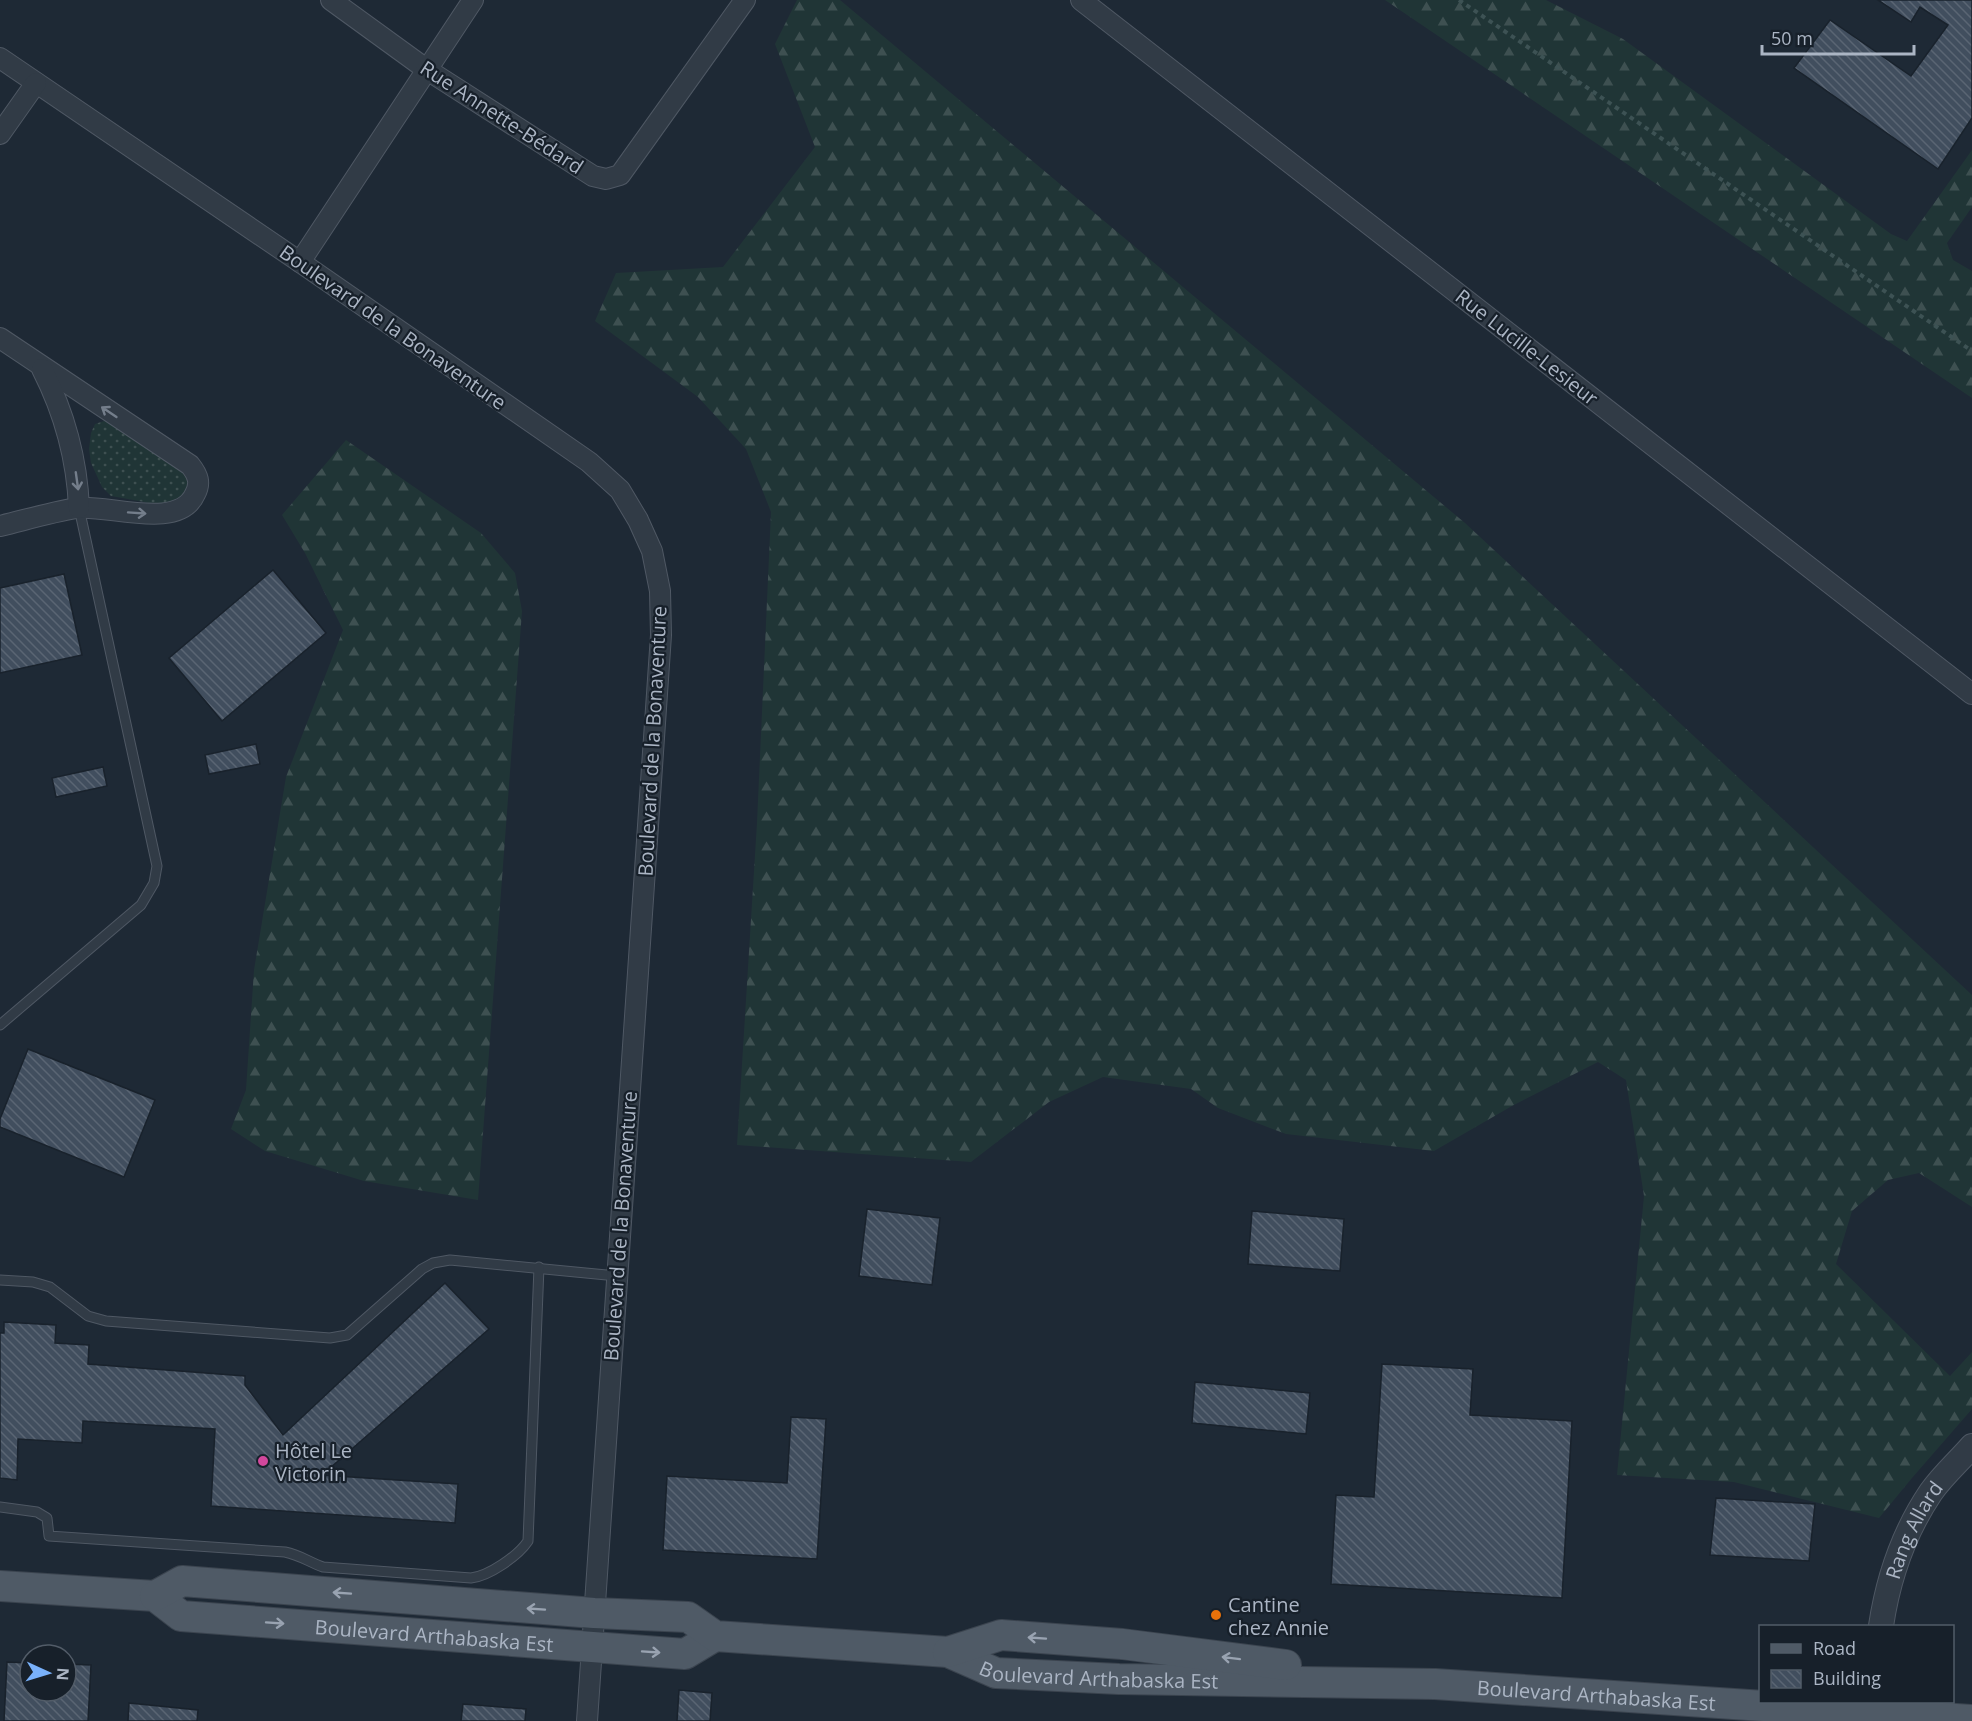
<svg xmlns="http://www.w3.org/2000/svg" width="1972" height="1721" font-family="'Open Sans',sans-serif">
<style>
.grass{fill:url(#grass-dots)}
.forest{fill:url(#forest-firs)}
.building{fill:url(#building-back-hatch);stroke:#19222c;stroke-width:1.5}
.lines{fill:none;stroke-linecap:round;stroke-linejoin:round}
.service-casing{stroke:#4f5864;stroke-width:11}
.minor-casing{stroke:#4f5864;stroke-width:22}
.tertiary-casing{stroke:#4f5864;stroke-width:26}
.primary-casing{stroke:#3b444f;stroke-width:32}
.path{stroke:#3d5254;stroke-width:4;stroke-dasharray:4.5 4.5;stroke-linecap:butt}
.service{stroke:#313b46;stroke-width:9}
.minor{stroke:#313b46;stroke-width:20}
.tertiary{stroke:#313b46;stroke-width:24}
.primary{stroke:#4f5a66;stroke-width:30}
.oneway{stroke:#747e8b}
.oneway2{stroke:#99a3b1}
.hotel-dot{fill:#d1479c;stroke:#17202a;stroke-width:2}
.food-dot{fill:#e8710a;stroke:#17202a;stroke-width:2}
.labels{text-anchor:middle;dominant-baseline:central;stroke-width:4.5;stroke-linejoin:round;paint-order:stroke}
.street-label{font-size:20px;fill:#abb5c4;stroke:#17202a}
.poi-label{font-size:20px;fill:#abb5c4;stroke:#17202a;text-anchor:start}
</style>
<defs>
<pattern id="grass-dots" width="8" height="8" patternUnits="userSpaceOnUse" patternTransform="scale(1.5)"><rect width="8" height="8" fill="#203536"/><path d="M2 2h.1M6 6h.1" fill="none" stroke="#3e5051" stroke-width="1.8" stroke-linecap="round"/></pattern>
<pattern id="forest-firs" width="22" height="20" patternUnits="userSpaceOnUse" patternTransform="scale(1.5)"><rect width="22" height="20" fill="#203536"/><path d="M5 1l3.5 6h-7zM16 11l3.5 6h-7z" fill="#3e5051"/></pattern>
<pattern id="building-back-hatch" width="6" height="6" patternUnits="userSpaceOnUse" patternTransform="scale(1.5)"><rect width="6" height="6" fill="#414e5e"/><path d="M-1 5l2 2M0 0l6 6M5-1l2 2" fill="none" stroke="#5a6573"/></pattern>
</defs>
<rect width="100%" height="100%" fill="#1e2935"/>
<path class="grass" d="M104 421 113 422 180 465 190 479 189 489 175 502 161 505 111 496 102 487 91 463 89 449 91 433 95 424Z"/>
<g class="forest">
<path d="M797 0H840L1465 523 1972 995V1207L1919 1173 1888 1180 1852 1211 1836 1264 1950 1376 1972 1352V1409L1912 1478 1879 1518 1734 1482 1617 1475 1644 1196 1626 1080 1598 1062 1512 1106 1434 1151 1286 1134 1218 1108 1191 1089 1103 1077 1049 1102 971 1162 737 1145 757 823 771 512 746 449 698 397 595 321 616 273 723 267 815 147 775 44Z"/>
<path d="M1385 0H1546L1623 39 1891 234 1907 241 1972 150V207L1947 243 1953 260 1972 271V398Z"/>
<path d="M346 440 481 533 515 573 522 611 478 1200 364 1181 265 1151 231 1129 246 1090 254 970 286 777 343 630 305 553 282 515Z"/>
</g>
<g class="building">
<path d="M1878 0H1972V118L1938 169 1794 68 1830 20 1911 76 1948 25 1920 7 1911 22Z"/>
<path d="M273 570 326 633 222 721 169 658Z"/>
<path d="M64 574 82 655 0 673V588Z"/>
<path d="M256 744 260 764 209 774 205 755Z"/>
<path d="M103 767 107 786 56 797 52 778Z"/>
<path d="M28 1049 155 1100 124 1177 0 1127V1119Z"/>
<path d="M867 1209 940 1218 932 1285 859 1276Z"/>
<path d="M1252 1211 1344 1219 1340 1271 1248 1264Z"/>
<path d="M445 1283 489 1329 322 1475 458 1484 455 1523 211 1506 215 1429 83 1421 82 1443 18 1439 17 1480 0 1478V1333H4V1322L56 1325 55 1343 89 1345 88 1364 245 1376V1385L283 1435Z"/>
<path d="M1382 1364 1473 1369 1470 1415 1572 1421 1562 1598 1331 1584 1336 1495 1374 1497Z"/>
<path d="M1195 1382 1310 1393 1306 1434 1192 1423Z"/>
<path d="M791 1417 826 1419 817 1559 663 1550 667 1476 787 1483Z"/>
<path d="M1716 1498 1815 1504 1809 1561 1710 1555Z"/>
<path d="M7 1662 30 1663V1691H66V1664L91 1665 88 1721H4Z"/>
<path d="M679 1690 712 1693 710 1721H677Z"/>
<path d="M129 1703 198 1710 197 1721H128Z"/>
<path d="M463 1704 526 1709 525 1721H461Z"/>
</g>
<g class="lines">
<defs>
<g id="service">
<path d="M0 1025 141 905 154 883 157 866 79 508"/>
<path d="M0 1280 33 1282 50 1287 88 1316 106 1321 330 1338 347 1335 422 1269 433 1263 450 1260 617 1276"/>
<path d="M0 1507 37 1512 47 1518 49 1536 285 1552C300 1555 309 1562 323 1567L471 1578C489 1576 518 1556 528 1541L539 1267"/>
</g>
<g id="minor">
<path d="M331 0 426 69 593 176 606 179 620 175 745 0"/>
<path d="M1081 0 1972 694"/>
<path d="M0 58 300 262 589 462 620 490 638 520 652 551 660 591 661 635 587 1721"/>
<path d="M0 134 36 83"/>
<path d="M300 262 473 0"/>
<path d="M0 338 190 465C198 475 201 483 195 494 179 531 107 504 77 508 52 512 25 520 0 526"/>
<path d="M42 369C64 412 77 459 79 508"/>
</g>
<g id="tertiary">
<path id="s1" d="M1881 1626C1888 1579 1904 1532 1931 1492 1943 1475 1959 1461 1972 1446"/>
</g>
<g id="primary">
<path id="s2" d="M0 1586 155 1596 181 1616 685 1654 715 1636"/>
<path id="s3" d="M155 1596 182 1581 594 1613 688 1617 715 1636 948 1652 996 1673 1119 1679 1435 1684 1972 1720"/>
<path d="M948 1652 1001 1635 1122 1644 1286 1665"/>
</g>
</defs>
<use href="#service" class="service-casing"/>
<use href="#minor" class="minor-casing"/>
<use href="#tertiary" class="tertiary-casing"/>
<use href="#primary" class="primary-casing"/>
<path class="path" d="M1459 0 1972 351"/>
<use href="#service" class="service"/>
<use href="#minor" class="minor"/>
<use href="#tertiary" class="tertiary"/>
<use href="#primary" class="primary"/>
</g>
<defs><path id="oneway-shaft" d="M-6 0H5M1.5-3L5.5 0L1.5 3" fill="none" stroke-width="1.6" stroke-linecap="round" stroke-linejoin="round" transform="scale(1.5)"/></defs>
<g class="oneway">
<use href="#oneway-shaft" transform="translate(109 412) rotate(-146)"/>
<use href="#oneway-shaft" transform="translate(77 481) rotate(82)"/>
<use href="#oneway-shaft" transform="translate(137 513) rotate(4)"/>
</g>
<g class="oneway2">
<use href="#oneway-shaft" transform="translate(342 1593) rotate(-176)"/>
<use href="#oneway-shaft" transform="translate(536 1609) rotate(-176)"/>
<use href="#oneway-shaft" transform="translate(275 1623) rotate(4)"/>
<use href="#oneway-shaft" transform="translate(1037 1638) rotate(-176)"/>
<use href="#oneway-shaft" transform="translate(651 1652) rotate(4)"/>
<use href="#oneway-shaft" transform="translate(1231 1658) rotate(-173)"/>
</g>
<circle class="hotel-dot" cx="263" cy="1461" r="6"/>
<circle class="food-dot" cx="1216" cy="1615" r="6"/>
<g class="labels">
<g class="street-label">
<text transform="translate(502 117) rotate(33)">Rue Annette-Bédard</text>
<text transform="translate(393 327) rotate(35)">Boulevard de la Bonaventure</text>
<text transform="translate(1527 347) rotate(38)">Rue Lucille-Lesieur</text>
<text transform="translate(652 741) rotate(-87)">Boulevard de la Bonaventure</text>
<text transform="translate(620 1226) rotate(-86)">Boulevard de la Bonaventure</text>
<text stroke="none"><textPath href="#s1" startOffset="102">Rang Allard</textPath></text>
<text stroke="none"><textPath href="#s2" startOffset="442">Boulevard Arthabaska Est</textPath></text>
<text stroke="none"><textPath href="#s3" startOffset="960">Boulevard Arthabaska Est</textPath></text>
<text stroke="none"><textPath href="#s3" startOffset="1458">Boulevard Arthabaska Est</textPath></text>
</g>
<g class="poi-label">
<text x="275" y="1450">Hôtel Le<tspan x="275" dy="23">Victorin</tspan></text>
<text x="1228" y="1604">Cantine<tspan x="1228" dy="23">chez Annie</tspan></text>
</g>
</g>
<rect x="1759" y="1625" width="195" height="78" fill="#17202a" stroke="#525c68" stroke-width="1.5"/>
<rect x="1771" y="1644" width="30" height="9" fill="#4f5a66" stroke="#525c68" stroke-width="1.5"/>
<text x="1813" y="1655" font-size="18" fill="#abb5c4">Road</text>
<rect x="1771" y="1670" width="30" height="18" fill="url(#building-back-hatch)" stroke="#525c68" stroke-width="1.5"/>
<text x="1813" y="1685" font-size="18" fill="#abb5c4">Building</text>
<g transform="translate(48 1673) rotate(94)"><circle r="28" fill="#17202a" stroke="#525c68" stroke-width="1.5"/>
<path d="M0-4.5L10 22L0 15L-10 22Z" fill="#79b1fb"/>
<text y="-9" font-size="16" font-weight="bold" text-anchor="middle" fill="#abb5c4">N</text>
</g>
<path d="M1762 45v9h152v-9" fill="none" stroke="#abb5c4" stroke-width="3"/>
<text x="1771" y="45" font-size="18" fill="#abb5c4" stroke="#17202a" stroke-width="4.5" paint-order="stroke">50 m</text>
</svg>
